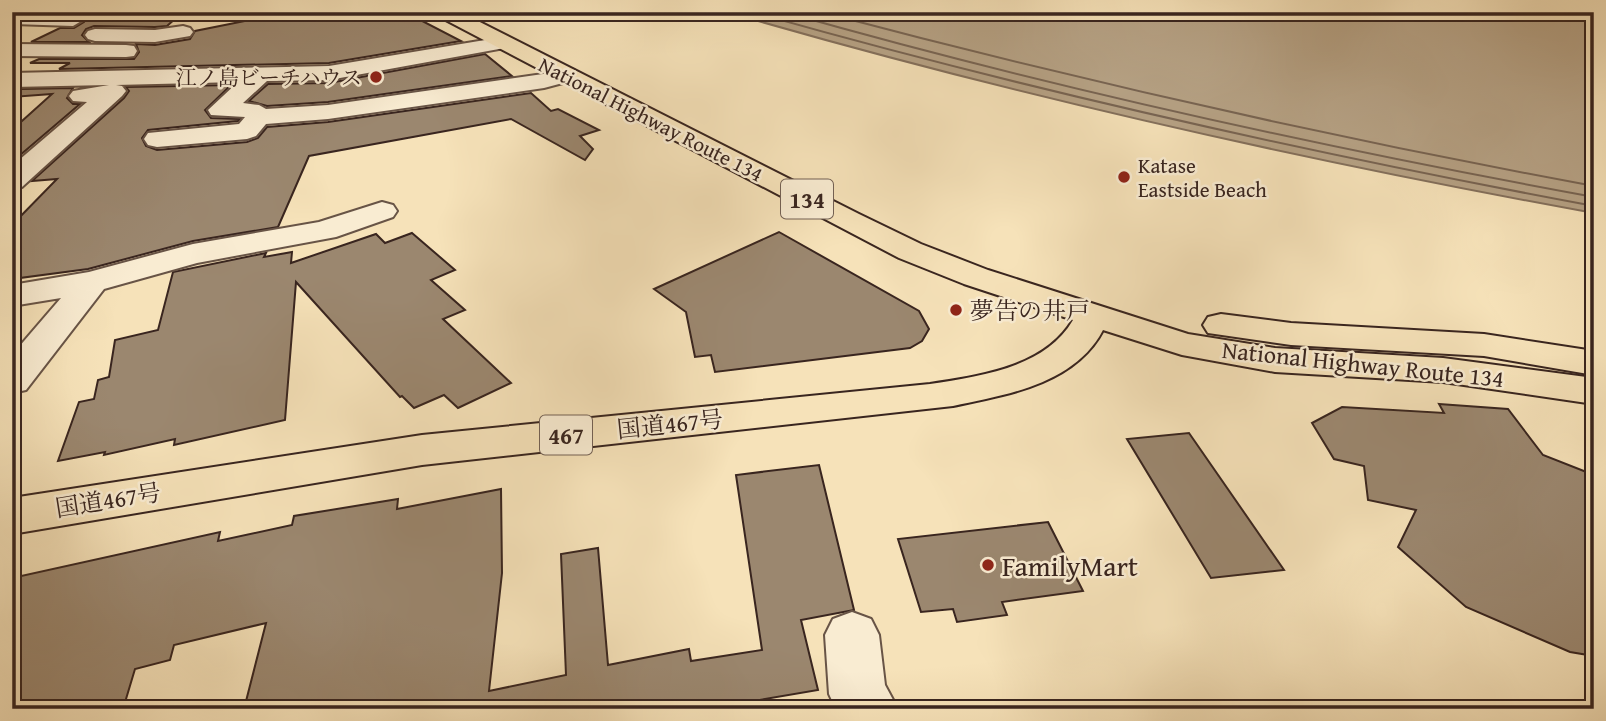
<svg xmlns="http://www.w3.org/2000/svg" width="1606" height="721" font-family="'Gentium Book Plus','Noto Serif JP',serif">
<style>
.water{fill:#b6a285;stroke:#84705c;stroke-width:2}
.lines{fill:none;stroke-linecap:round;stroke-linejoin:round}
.shore{stroke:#786452;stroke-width:2}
.building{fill:#9b876f;stroke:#39251f;stroke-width:2}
.minor-casing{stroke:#685446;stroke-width:4}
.highway-casing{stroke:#39251f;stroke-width:4}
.minor{fill:#f9ecd2;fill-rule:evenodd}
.highway{fill:#f6e2b9;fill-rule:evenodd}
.poi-dot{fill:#8f2418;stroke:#f9ecd2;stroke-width:2.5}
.labels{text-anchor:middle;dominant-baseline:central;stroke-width:5;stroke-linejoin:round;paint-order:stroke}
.far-poi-label{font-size:21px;fill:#39251f;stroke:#f9ecd2;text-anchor:end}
.far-street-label{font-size:21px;fill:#39251f;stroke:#f9ecd2}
.shield{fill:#f9ecd2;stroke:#736155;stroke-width:2}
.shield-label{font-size:23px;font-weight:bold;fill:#39251f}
.poi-label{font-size:24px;fill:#39251f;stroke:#f9ecd2;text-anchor:start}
.street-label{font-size:24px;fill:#39251f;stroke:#f9ecd2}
.near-poi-label{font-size:28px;fill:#39251f;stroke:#f9ecd2;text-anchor:start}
</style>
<rect width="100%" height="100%" fill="#f6e2b9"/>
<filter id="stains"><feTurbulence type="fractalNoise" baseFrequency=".00286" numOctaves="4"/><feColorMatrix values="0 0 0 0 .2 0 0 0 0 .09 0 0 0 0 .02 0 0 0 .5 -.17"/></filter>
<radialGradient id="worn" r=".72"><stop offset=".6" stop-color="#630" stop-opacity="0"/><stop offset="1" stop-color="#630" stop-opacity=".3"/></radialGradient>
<path class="water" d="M727 12H1594V213C1302 160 1012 95 727 12Z"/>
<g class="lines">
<g class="shore">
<path d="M752 12C1030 91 1310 153 1594 206"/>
<path d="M784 12C1051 88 1321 147 1594 197"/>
<path d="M821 12C1077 80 1334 138 1594 186"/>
</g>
</g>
<g class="building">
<path d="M96 12H176L169 18H176L167 26 155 27 94 26 86 29 82 35 89 42H31L60 28H74L84 22V18Z"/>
<path d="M289 12H356L363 16 384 12H405L461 41 329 63 59 69 70 63H30L39 59H134L139 52 136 44 155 45 190 39 195 31Z"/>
<path d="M485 54 512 76 328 102 267 106 249 101 268 84 329 83Z"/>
<path d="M231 85 205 110 211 118 240 119 238 121 148 130 142 138 146 146 157 150 247 142 258 138 267 127 328 122 531 93 551 111 558 109 599 130 580 136 593 149 585 160 511 119 309 156 278 227 193 241 88 269 12 279V225L57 179 32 181 124 98 129 91 126 87Z"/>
<path d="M73 88 67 98 73 104H80L12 162V130L52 94 12 97V94L21 89Z"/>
<path d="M779 232 919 311 929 329 922 341 910 348 715 372 711 355 695 357 686 312 654 289Z"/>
<path d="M412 233 455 270 431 280 465 310 443 319 511 383 458 408 444 395 414 408 402 396 400 397 296 282 285 420 174 445 175 439 104 455 105 452 58 461 79 402 94 399 98 380 109 377 115 340 158 330 173 272 266 253 264 257 292 252 291 263 376 234 385 243Z"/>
<path d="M1439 404 1508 409 1543 455 1594 475V656L1570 652 1466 607 1398 547 1416 510 1368 500 1364 466 1334 459 1312 423 1342 407 1444 413Z"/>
<path d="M1189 433 1284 570 1211 578 1127 439Z"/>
<path d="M819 465 854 610 801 620 818 690 706 709H244L266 623 174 645 170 660 135 669 123 709H12V578L220 532 218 541 292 525 294 516 398 499 397 509 501 489 502 573 489 691 566 675 561 554 598 548 608 665 689 649 691 661 762 650 736 475Z"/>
<path d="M1048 522 1083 591 1002 602 1007 615 957 622 953 609 921 612 898 539Z"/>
</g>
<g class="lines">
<defs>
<g id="minor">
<path d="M20 14H73L83 20 73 26 13 24 12 17Z"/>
<path d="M183 26 190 28 193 32 190 36 155 42 95 41 88 39 85 35 88 31 95 29 155 30Z"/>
<path d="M503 37 510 39 513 43 510 47 329 80 267 81 243 103 259 105 266 109 328 105 543 74 566 68 574 70 577 75 574 80 544 88 328 119 266 124 256 136 247 139 157 147 148 145 144 139 148 133 239 124 245 117 211 115 208 110 238 82 116 85 122 86 126 91 122 96 22 187 12 189V166L87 102 73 101 69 96 73 91 109 85 12 87V73L329 66Z"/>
<path d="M12 44 126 45 134 46 137 51 134 56 126 57 12 56Z"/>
<path d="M382 202 393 205 397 211 393 217 336 237 197 263 104 289 26 390 12 393V355L61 298 12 306V285L89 272 193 244 319 222Z"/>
<path d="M852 612 871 619 879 635 885 685 898 709H836L829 694 825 635 833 619Z"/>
</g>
<g id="highway">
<path d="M436 12H460L859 214 921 244 988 270 1188 334 1275 348 1443 358 1594 378V404L1443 382 1275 372 1182 355 1103 330C1075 384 1006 395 953 406L422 465 12 534V498L422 435 930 384C980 376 1045 368 1073 320L964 284 899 258 438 16Z"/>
<path d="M1221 314 1291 323 1484 334 1594 351V375L1484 356 1291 345 1208 333 1203 325 1208 317Z"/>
</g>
</defs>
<use href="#minor" class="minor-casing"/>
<use href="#highway" class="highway-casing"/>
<use href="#minor" class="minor"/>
<use href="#highway" class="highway"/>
</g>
<g class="poi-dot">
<circle cx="376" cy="77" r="7"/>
<circle cx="1124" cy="177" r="7"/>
<circle cx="956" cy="310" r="7"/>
<circle cx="988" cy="565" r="7"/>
</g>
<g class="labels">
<g class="far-poi-label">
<text x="362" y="77">江ノ島ビーチハウス</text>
<text x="1138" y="165" text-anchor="start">Katase<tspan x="1138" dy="24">Eastside Beach</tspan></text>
</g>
<g class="far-street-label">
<text transform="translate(651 119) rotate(27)">National Highway Route 134</text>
</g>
<g class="shield">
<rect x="781" y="179.5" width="52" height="39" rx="5"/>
<rect x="540" y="415.5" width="52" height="39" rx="5"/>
</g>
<g class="shield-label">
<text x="807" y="199">134</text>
<text x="566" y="435">467</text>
</g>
<g class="poi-label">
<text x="970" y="310">夢告の井戸</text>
</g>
<g class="street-label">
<text transform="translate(1363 364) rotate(6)">National Highway Route 134</text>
<text transform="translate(670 424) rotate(-6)">国道467号</text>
<text transform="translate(108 500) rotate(-9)">国道467号</text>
</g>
<g class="near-poi-label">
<text x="1002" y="565">FamilyMart</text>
</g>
</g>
<rect width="1606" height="721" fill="none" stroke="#f6e2b9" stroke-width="42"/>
<rect x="14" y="14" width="1578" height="693" fill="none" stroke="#39251f" stroke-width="3.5"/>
<rect x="21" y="21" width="1564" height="679" fill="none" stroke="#39251f" stroke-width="2"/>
<rect width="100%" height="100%" filter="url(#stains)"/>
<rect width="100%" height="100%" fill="url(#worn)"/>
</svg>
